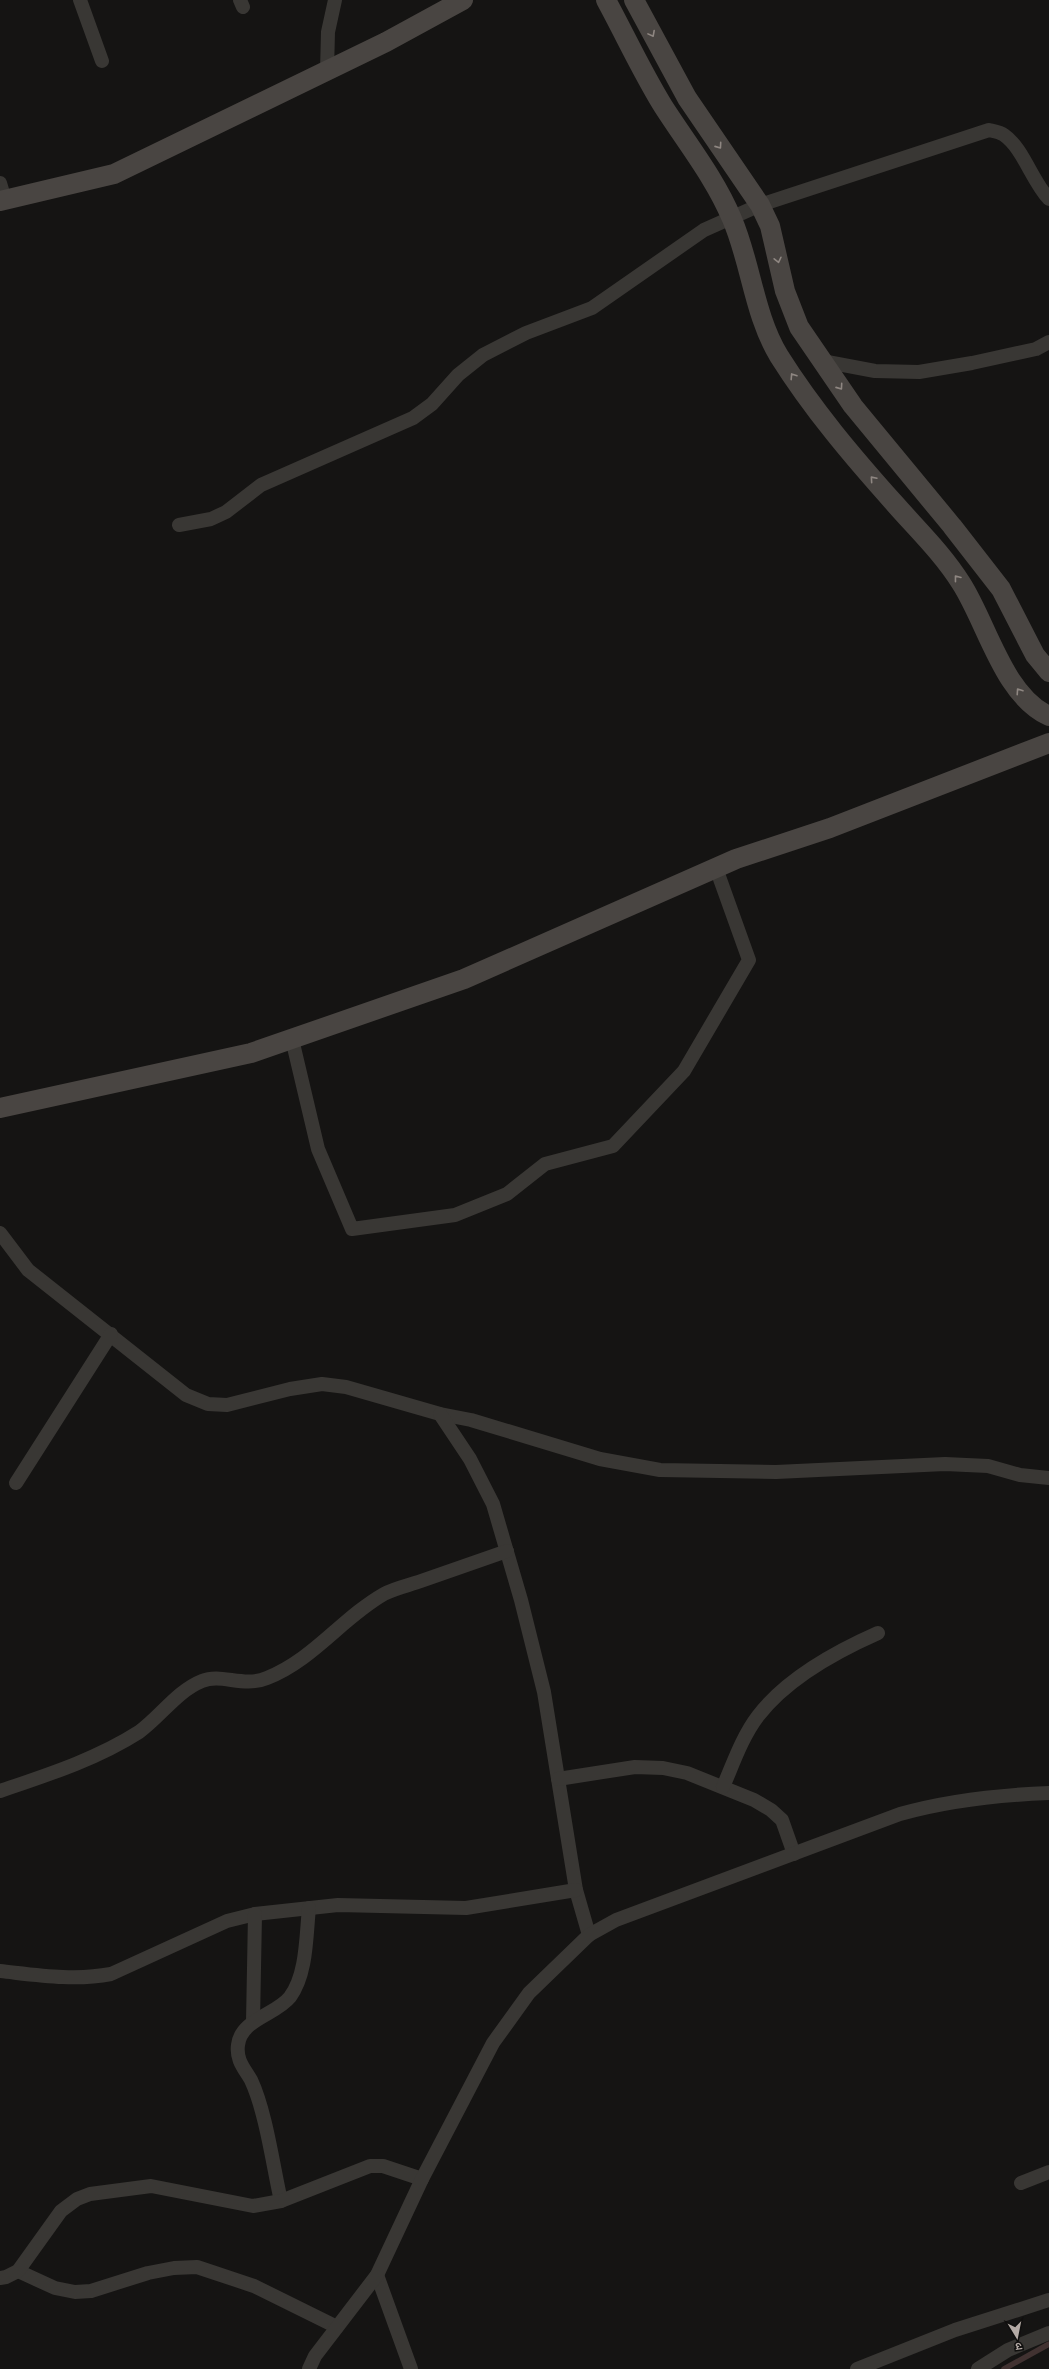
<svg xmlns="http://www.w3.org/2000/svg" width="1049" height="2369" font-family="Helvetica,'Noto Sans Devanagari',sans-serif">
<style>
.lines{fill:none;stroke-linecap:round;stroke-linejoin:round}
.stream{stroke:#413231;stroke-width:5.5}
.street{stroke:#393734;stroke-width:14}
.secondary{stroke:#494542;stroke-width:20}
.oneway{stroke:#8f8782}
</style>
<rect width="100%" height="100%" fill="#151413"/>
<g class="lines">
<path class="stream" d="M1004 2369 1049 2344"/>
<g class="street">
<path d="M80 0 102 61"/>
<path d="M240 0 243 7"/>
<path d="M327 71 328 32 335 0"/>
<path d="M0 183 5 200"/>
<path d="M822 361 875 371 919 372 972 363 1036 349 1049 342"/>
<path d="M179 525 211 519 226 512 261 485 413 418 432 404 458 375 483 355 526 333 592 308 704 230 760 205 989 130C993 131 1000 132 1004 135 1023 148 1032 181 1049 199"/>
<path d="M292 1039 318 1149 352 1229 455 1215 507 1194 545 1164 613 1146 684 1071 749 960 716 868"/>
<path d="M0 1233 28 1270 186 1395 208 1404 227 1405 290 1389 322 1384 346 1387 440 1414 471 1420 600 1459 660 1470 776 1472 945 1464 988 1466 1020 1475 1049 1478"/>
<path d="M440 1414 470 1459 493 1504 521 1600 544 1692 576 1890 589 1935"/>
<path d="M16 1483 111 1334"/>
<path d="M558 1779 635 1767 663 1768 687 1773 754 1800 771 1810 782 1820 794 1854"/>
<path d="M723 1787C733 1764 742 1737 758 1716 787 1678 835 1652 878 1633"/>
<path d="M0 1791C47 1775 97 1759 139 1732 160 1717 177 1691 202 1681 222 1673 243 1688 267 1678 313 1660 342 1618 384 1594 395 1588 410 1585 421 1581 450 1571 479 1561 507 1551"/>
<path d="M0 1971C37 1975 74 1981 111 1974L227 1921 255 1914 338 1905 466 1908 576 1890"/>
<path d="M253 2022 255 1914"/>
<path d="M1021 2183 1049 2172"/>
<path d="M281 2201C273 2166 266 2112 251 2080 244 2068 236 2060 238 2045 241 2019 276 2015 290 1997 307 1974 306 1936 309 1908"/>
<path d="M18 2271 55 2288 75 2292 91 2291 148 2273 174 2268 197 2267 254 2286 337 2327"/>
<path d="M377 2275 411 2369"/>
<path d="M0 2278 6 2277 18 2271 61 2211 77 2199 90 2194 151 2186 253 2206 281 2201 370 2166H383L422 2179"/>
<path d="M309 2369 315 2356 377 2275 422 2179 493 2043 529 1993 589 1935 616 1920 900 1814C950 1800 997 1795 1049 1793"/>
<path d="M857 2369 955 2330 1049 2300"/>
<path d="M978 2369 1008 2350 1049 2333"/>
</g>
<g class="secondary">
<path d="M606 0C625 35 642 72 663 106 686 142 715 178 732 219 751 263 754 315 779 356 813 410 853 457 895 504 917 529 943 554 961 583 987 623 1003 695 1049 716"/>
<path d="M634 0 687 98 760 205 770 226 785 291 799 327 853 406 952 526 1001 589 1035 655 1049 672"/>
<path d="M0 201 114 174 386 42 463 0"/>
<path d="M0 1108 251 1053 464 979 736 859 830 828 1049 743"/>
</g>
</g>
<defs><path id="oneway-chevron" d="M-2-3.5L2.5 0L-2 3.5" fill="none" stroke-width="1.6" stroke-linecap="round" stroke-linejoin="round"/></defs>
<g class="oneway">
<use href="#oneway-chevron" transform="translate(652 34) rotate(62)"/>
<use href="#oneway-chevron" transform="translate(719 146) rotate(55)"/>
<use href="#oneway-chevron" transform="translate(778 260) rotate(77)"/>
<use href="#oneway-chevron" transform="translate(793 376) rotate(-123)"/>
<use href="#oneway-chevron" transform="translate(840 387) rotate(55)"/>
<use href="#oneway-chevron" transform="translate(873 479) rotate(-131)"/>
<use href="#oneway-chevron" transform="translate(957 578) rotate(-128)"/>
<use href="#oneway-chevron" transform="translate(1019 691) rotate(-124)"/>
</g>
<g transform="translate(1017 2337) rotate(170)" stroke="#100f0e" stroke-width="3" paint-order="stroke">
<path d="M0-3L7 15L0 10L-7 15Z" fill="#b4aaa5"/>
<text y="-6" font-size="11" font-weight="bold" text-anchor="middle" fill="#b4aaa5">उ</text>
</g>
</svg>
